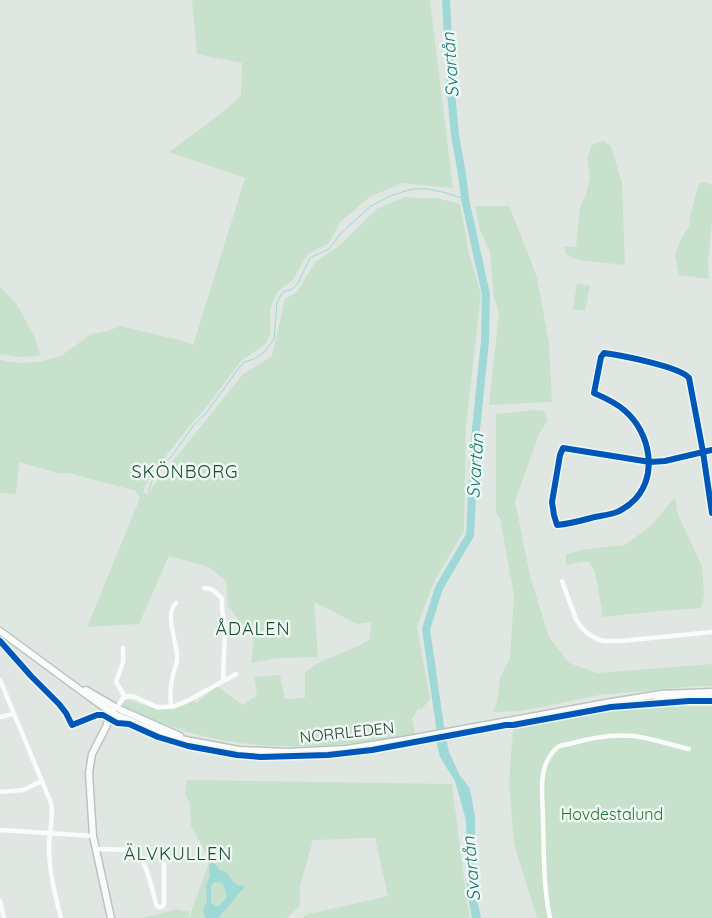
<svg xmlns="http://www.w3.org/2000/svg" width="712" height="918" font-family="Quicksand,sans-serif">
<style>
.green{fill:#c8e1cc}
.water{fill:#9ed8d7;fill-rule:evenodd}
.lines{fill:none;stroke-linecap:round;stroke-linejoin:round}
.stream{stroke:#9ed8d7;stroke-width:1}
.river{stroke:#9ed8d7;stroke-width:8}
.secondary-casing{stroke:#b9c4be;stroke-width:9}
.street{stroke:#fafbfb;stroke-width:4.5}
.secondary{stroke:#fafbfb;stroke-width:6}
.cycleway-casing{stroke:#eef7f1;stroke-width:9}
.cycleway{stroke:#0057b8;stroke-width:6}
.labels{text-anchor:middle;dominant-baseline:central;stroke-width:5;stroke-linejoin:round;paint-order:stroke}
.street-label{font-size:16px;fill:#1f3a2e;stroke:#eef7f1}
.park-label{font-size:16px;fill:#287238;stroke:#eef7f1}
.water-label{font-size:18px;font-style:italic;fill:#177677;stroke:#eef7f1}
.neighbourhood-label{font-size:18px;letter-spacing:1px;fill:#1a4c38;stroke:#eef7f1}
</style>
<rect width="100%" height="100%" fill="#e0e7e3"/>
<g class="green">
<path d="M192 0H430L453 188 402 183 370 197 340 222 329 243 308 254 292 281 277 292 270 309V334L266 344 241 361 205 409 190 425 149 478 143 492 148 494 152 487 243 374 272 356 285 299 297 292 315 262 340 245 378 208 405 197 416 198H437L460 204 469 254 481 294 466 426 464 531 435 580 417 626 430 699 422 709H418L412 719 415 734C341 748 262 754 188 732 165 725 143 715 121 705L126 699 158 710 183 706 194 700 196 703 217 686 243 705 257 695 254 677 280 675 285 699 305 698V672L318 663 360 645 370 639 371 622 357 624 314 602 318 657 277 658 251 663 254 640 228 606 226 581 209 567 169 556 139 624 87 627 140 498 136 491 69 473H57L19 462 17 487 15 494 0 493V360L18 363 38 362 61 356 91 334 108 331 120 326 179 340 194 345V342L245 178 169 152 218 116 241 96 242 63 197 54Z"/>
<path d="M603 141 611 146 622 183 625 265 578 260 566 254 564 247H576L580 207 586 195 590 177 587 159 592 145Z"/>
<path d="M705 182 712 185V222L708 262 709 279 679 275 675 254 682 237 689 227 690 216 699 183Z"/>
<path d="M475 206H509L530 258 537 278 549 342 552 402 489 405 499 313 494 298 490 252 480 230Z"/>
<path d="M577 283 590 286 585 311 573 309Z"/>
<path d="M0 286 17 305 35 338 40 356 19 357 0 354Z"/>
<path d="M535 410 544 411 548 420 539 434 515 501 530 576 549 637 569 663 597 673 712 664V686H698L600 695 521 711 493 712 497 702 500 678 510 658 514 595 500 519 496 512V414Z"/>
<path d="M675 497 678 515 702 566 704 594 701 608 660 611 603 617 595 572 588 561 566 565V554L587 549 625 545 652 525Z"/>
<path d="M644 706H712V918H537L514 844 509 782 513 731 511 726 586 714Z"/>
<path d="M187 780 452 784 467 903 470 918H303L305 915 388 896 375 838 313 840 300 886V906L287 918H189L210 860 191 826 190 803 185 794Z"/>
<path d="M179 909 182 911H188L189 913 188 918H142Z"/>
</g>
<g class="water">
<path d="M446 738 449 752 459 774 470 789 475 816V880L477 899 481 918H472L467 891 466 820 455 781 440 757 436 740Z"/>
<path d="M212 863H214L220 870 226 872 233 882 238 885 244 886V888L238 894 234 900 218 918H205L203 910 207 902 206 886 210 876 209 868 210 864ZM214 882 223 883 227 897 219 906H215L211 903V886Z"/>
</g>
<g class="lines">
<path class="stream" d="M148 491 155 474 171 457 194 425 207 412 238 369 244 362 254 359 264 352 274 339 277 302 283 292 292 289 298 283 310 258 329 249 340 234 371 206 390 196 412 189H427L443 192 465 199"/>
<path class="river" d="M443 747 426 629 439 588 470 535 475 439 485 341 486 294 465 199 462 174 455 135 451 93 446 0"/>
<defs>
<g id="secondary">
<path d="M0 631 91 698 114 714 152 730 175 738 239 750 288 752 346 749 404 740 606 703 661 694 712 692"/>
<path d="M86 690 117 708 180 736"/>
<path d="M657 699 712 697"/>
<path d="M111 918 93 836 89 773 92 754 106 727 109 718 115 707"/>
</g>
</defs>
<use href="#secondary" class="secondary-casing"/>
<g class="street">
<path d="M712 450 665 461 650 462 563 448 560 455 552 502 554 515 557 525C568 524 580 521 591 518 599 516 609 515 617 512 622 510 626 507 630 504 660 480 651 432 624 410 615 402 605 398 594 393L601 357 604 353C620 355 681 367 689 378L703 452 712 513"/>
<path d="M562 581 576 619 581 627 587 633 597 639 604 641H621L712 632"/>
<path d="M204 588 211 589 215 592 220 596 222 599V609L225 629 223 681"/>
<path d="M123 648V662L116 682 125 697"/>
<path d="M0 680 51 803C54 818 49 833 49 847 49 871 55 895 61 918"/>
<path d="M171 707C170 696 170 686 173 675 174 669 178 663 177 656 177 643 164 613 176 603"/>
<path d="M117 708 123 698 129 696 135 697 157 707H165L175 706 191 699 236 674"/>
<path d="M0 717 13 714"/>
<path d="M0 792 23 790 42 781"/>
<path d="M0 830 93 836"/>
<path d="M95 849 135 850C145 856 153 892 156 904L158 907H162L164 904V864"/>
<path d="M0 901 4 918"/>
<path d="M550 918C543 885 544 852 543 819 543 803 540 785 544 769 546 762 552 751 558 747 561 745 566 745 569 744 590 738 611 734 633 736 652 738 671 745 689 749"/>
</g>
<use href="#secondary" class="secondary"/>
<defs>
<g id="cycleway">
<path d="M712 450 665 461 650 462 563 448 560 455 552 502 554 515 557 525C568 524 580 521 591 518 599 516 609 515 617 512 622 510 626 507 630 504 660 480 651 432 624 410 615 402 605 398 594 393L601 357 604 353C620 355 681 367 689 378L703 452 712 513"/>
<path d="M0 641 31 676 59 704 66 713 72 725 97 715H103L117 723 129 724 158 737 188 746 237 755 261 757 328 755 372 750 506 725H513L611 707 689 701H712"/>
</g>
</defs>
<use href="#cycleway" class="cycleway-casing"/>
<use href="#cycleway" class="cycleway"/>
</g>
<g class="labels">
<g class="street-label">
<text transform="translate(347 732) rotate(-6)">NORRLEDEN</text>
</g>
<g class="park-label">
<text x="612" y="814">Hovdestalund</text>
</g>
<g class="water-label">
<text transform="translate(450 65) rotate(-94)">Svartån</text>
<text transform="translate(475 466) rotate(-86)">Svartån</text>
<text transform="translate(471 869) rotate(-95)">Svartån</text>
</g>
<g class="neighbourhood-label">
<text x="185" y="471">SKÖNBORG</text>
<text x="253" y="628">ÅDALEN</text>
<text x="178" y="853">ÄLVKULLEN</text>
</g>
</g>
</svg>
